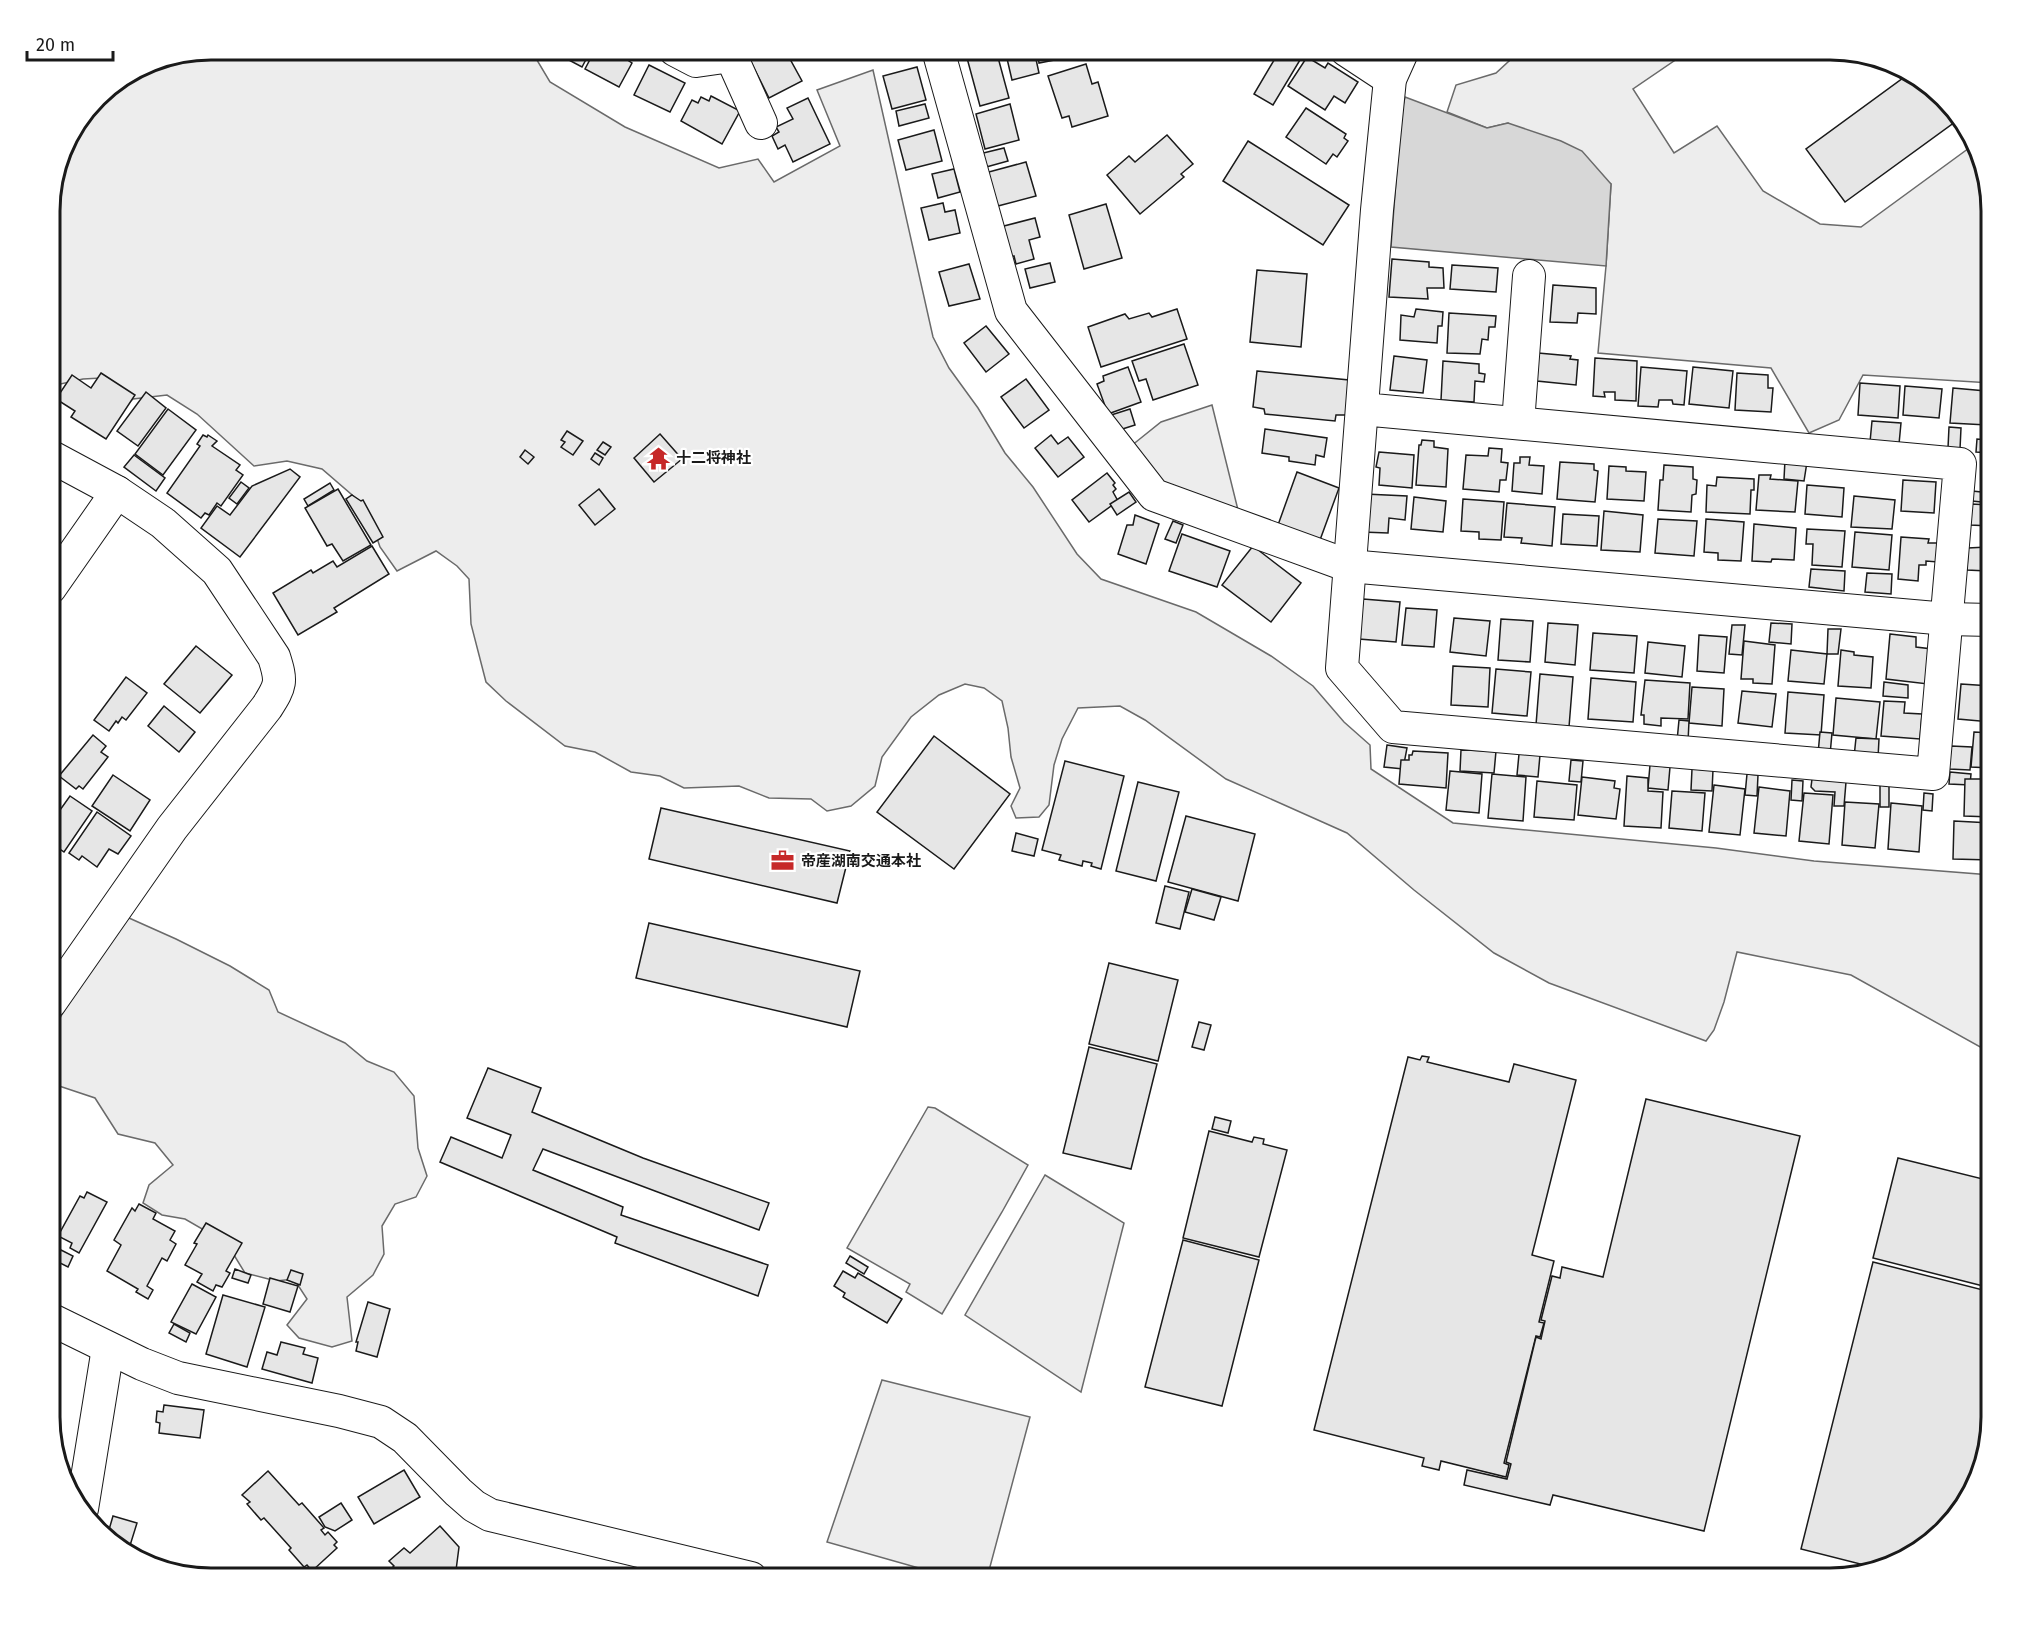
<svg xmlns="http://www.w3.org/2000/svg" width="2041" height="1628" font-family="'Fira Sans','Noto Sans JP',sans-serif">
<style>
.built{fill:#ededed;stroke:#6a6a6a;stroke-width:1.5}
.water{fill:#d7d7d7;stroke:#6a6a6a;stroke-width:1.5}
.building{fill:#e6e6e6;stroke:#1a1a1a;stroke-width:1.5}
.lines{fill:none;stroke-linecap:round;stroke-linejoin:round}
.minor-casing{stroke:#1a1a1a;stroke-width:34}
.minor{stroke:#fff;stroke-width:32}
.labels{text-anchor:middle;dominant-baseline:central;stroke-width:4.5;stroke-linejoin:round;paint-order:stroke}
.poi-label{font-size:15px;font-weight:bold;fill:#1a1a1a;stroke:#fff;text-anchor:start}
.rim{fill:none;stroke:#1a1a1a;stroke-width:3}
</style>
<rect width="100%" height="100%" fill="#fff"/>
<g class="built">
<path d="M211 50H531L550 82 625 127 719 168 758 159 774 182 840 146 817 90 873 70 933 337 949 368 978 408 1005 453 1033 487 1077 554 1101 579 1196 612 1271 656 1313 686 1344 722 1370 745 1371 769 1453 823 1716 848 1814 861 1991 875V1053L1851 975 1737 952 1724 1002 1714 1030 1706 1041 1549 983 1494 953 1414 890 1347 833 1226 779 1145 720 1120 706 1078 708 1062 739 1054 765 1049 805 1039 817 1016 818 1011 806 1020 788 1011 757 1008 728 1002 701 984 688 965 684 939 695 911 717 882 757 875 786 851 806 827 811 811 799 769 798 739 786 684 788 660 776 631 772 595 752 565 746 506 701 486 682 471 624 469 579 457 566 436 551 397 571 380 547 366 507 322 469 287 461 254 466 197 414 167 395 133 399 123 408 101 378 83 379 56 385 50 377V200L66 139 104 90 149 62Z"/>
<path d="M1521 50H1690L1633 89 1674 153 1717 126 1763 191 1820 224 1861 227 1976 143 1991 211V383L1863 375 1839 420 1809 433 1771 368 1598 353 1606 266 1611 184 1508 123 1487 128 1447 112 1456 85 1496 73Z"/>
<path d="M1212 405 1239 514 1166 486 1131 446 1161 422Z"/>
<path d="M129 918 176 939 230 966 269 990 278 1012 345 1043 367 1061 394 1072 414 1096 418 1148 427 1176 416 1197 395 1204 382 1226 384 1254 373 1275 347 1297 352 1341 332 1347 299 1338 287 1325 307 1299 294 1279 276 1281 245 1273 234 1255 218 1238 185 1219 162 1215 143 1203 149 1185 173 1165 155 1143 118 1134 95 1098 50 1083V1029L60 1018 79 983 113 935Z"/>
<path d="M928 1107 935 1108 1028 1165 1002 1212 942 1314 906 1292 910 1284 847 1248Z"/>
<path d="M1045 1175 1124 1223 1081 1392 965 1315Z"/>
<path d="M882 1380 1030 1417 987 1578H954L827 1542Z"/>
</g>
<path class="water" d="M1405 97 1487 128 1508 123 1561 141 1582 151 1611 184 1606 266 1391 247 1401 114Z"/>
<g class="building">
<path d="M550 50H591L582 67Z"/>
<path d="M595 50H635L629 61 632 63 619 87 585 69Z"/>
<path d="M762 50H765L768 56 781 50H785L802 81 769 98 748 56Z"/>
<path d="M996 50 1009 98 980 106 967 58Z"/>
<path d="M1005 50H1034L1039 73 1012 80Z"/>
<path d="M1037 50H1079L1080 55 1039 63Z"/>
<path d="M1280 50H1306L1273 105 1254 94Z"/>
<path d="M1307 57 1325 68 1328 63 1358 82 1345 103 1334 96 1325 110 1288 86Z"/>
<path d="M1086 64 1092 84 1098 82 1108 116 1072 127 1069 116 1062 118 1048 76Z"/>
<path d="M649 65 685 83 670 112 634 95Z"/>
<path d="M917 67 926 100 892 109 883 76Z"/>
<path d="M1910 73 1936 89 1959 119 1845 202 1806 149Z"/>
<path d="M711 96 740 111 722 144 681 121 692 100 698 103 701 97 709 101Z"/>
<path d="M808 98 830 144 793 162 785 145 778 149 772 136 779 132 776 127 793 119 787 108Z"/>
<path d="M925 104 929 118 899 126 896 111Z"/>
<path d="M1010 104 1019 140 985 149 976 114Z"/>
<path d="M1306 108 1346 134 1344 138 1348 141 1337 157 1333 154 1326 164 1286 137Z"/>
<path d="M934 130 942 161 906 170 898 140Z"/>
<path d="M1167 135 1193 164 1181 174 1184 177 1140 214 1107 175 1129 156 1135 162Z"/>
<path d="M1248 141 1349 205 1323 245 1223 181Z"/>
<path d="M1004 148 1008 161 979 169 975 155Z"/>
<path d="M1026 162 1036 196 994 207 985 173Z"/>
<path d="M954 169 960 192 938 198 932 174Z"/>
<path d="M943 203 945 212 955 210 960 233 929 240 921 208Z"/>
<path d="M1106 204 1122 258 1084 269 1069 215Z"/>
<path d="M1035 218 1040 237 1029 240 1034 259 1016 264 1014 256 1004 259 996 228Z"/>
<path d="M1392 259 1429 262V267L1443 268 1444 288H1427L1428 299 1389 297Z"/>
<path d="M1050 263 1055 282 1030 288 1025 269Z"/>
<path d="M969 264 980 299 949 306 939 272Z"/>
<path d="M1452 265 1498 268 1496 292 1450 289Z"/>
<path d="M1257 270 1307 274 1301 347 1250 342Z"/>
<path d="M1553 285 1596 288V314L1578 313 1577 323 1550 322Z"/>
<path d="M1177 309 1187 339 1101 367 1088 327 1125 314 1129 319 1149 313 1152 317Z"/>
<path d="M1416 309 1443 312 1442 326H1438L1437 343 1400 340 1401 315 1414 317Z"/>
<path d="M1449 313 1496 316 1495 327H1489L1488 340 1482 339 1480 354 1447 353Z"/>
<path d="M986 326 1009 354 986 372 964 343Z"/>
<path d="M1184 344 1198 385 1153 400 1146 379 1139 381 1132 361Z"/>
<path d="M1538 353 1571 356 1570 359 1578 360 1576 385 1537 381Z"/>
<path d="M1394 356 1427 360 1423 393 1390 390Z"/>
<path d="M1595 358 1637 361 1636 401 1615 400V392H1604L1605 397 1593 396Z"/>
<path d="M1443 361 1479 364V373L1485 374 1484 382 1475 381 1474 402 1441 400Z"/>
<path d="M1128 367 1141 402 1108 414 1097 384 1104 381 1103 376Z"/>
<path d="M1641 367 1687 371 1684 405 1673 404 1672 400H1659L1658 407 1638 406Z"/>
<path d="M1693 367 1733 371 1729 408 1689 404Z"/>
<path d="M1257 371 1349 380 1346 415H1336L1335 421 1265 414 1264 409 1253 407Z"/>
<path d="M101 373 135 395 106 439 71 417 75 411 56 399 72 375 91 388Z"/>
<path d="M1737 373 1768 375V388H1773L1771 412 1735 410Z"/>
<path d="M1026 379 1049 410 1024 428 1001 397Z"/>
<path d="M1860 383 1900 386 1898 418 1858 415Z"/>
<path d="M1905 386 1942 389 1939 418 1903 415Z"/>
<path d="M1953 388 1986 391 1985 402 1989 403 1987 425 1950 423Z"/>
<path d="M146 392 166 408 138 446 117 431Z"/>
<path d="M168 409 196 430 163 475 135 454Z"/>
<path d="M1130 409 1135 425 1113 432 1108 416Z"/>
<path d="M1991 409V453L1976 452 1977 439 1988 440Z"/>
<path d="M1872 421 1901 423 1899 444 1870 442Z"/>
<path d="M1949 427 1961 428 1960 449 1948 448Z"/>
<path d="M1265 429 1327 438 1324 457 1316 455 1315 465 1289 461V457L1262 453Z"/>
<path d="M567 431 583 441 573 455 561 447 565 442 561 440Z"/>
<path d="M660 434 682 459 654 482 634 458Z"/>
<path d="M203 435 207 437 208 435 217 441 212 446 240 465 236 470 243 475 221 506 217 503 209 515 205 513 201 518 167 493 200 446 197 444Z"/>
<path d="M1051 435 1058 444 1068 437 1084 457 1058 477 1035 448Z"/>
<path d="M1422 440 1434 441V447L1448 449 1446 487 1416 485 1419 445H1421Z"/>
<path d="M603 442 611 447 605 455 597 450Z"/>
<path d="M1489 448 1502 449 1501 462 1508 463 1506 480H1500L1499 492 1463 489 1466 455 1488 456Z"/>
<path d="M525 450 534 457 528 464 520 457Z"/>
<path d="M1379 452 1414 455 1412 488 1379 485 1380 468 1376 467Z"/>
<path d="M1988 452 1991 453V490H1984Z"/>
<path d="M595 453 603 458 599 465 591 459Z"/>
<path d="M134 455 165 478 156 491 124 467Z"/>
<path d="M1520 457H1530L1529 465 1544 466 1542 494 1512 491 1514 463H1520Z"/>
<path d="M1785 460 1807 462 1804 481 1784 479Z"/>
<path d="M1560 462 1594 464V470L1598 471 1595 502 1557 499Z"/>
<path d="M1664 465 1693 467V479L1697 480 1696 494 1692 495 1691 512 1658 510 1660 480H1663Z"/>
<path d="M1609 466 1626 467V471L1646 472 1644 501 1607 499Z"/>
<path d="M290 469 300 477 240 557 201 528 217 506 230 515 252 486Z"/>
<path d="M1297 472 1339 488 1320 540 1278 525Z"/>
<path d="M1107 473 1115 483 1113 485 1116 489 1113 492 1118 501 1089 522 1072 500Z"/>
<path d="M1759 475H1771L1770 479 1798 481 1795 512 1756 510Z"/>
<path d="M1717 477 1754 479V490H1751L1750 514 1706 512 1707 485 1716 486Z"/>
<path d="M1903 480 1936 482 1934 513 1901 511Z"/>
<path d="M241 482 249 488 237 504 229 498Z"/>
<path d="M330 483 334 490 308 506 304 499Z"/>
<path d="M1807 485 1844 488 1842 517 1805 514Z"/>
<path d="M338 489 371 545 343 561 332 544 327 546 305 508Z"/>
<path d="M599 489 615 509 595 525 579 505Z"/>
<path d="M1972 491 1991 493V503L1972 501Z"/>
<path d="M1129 492 1136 502 1117 515 1110 504Z"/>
<path d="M1365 494 1407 496 1405 520 1389 518 1388 533 1362 532Z"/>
<path d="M352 495 361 501 363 500 383 537 373 543 346 499Z"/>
<path d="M1854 496 1895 500 1892 529 1851 527Z"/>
<path d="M1414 497 1446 501 1443 532 1411 529Z"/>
<path d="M1463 499 1504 502 1501 540 1479 539V532L1461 531Z"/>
<path d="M1507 503 1555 507 1552 546 1521 543 1522 538 1504 537Z"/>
<path d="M1971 504 1991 505V526L1970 525Z"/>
<path d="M1604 511 1643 515 1640 552 1601 550Z"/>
<path d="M1563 514 1599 516 1597 546 1561 544Z"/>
<path d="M1135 515 1159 524 1146 564 1118 554 1127 525H1133Z"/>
<path d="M1658 519 1697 521 1694 556 1655 553Z"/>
<path d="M1706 519 1744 522 1741 561 1718 560V553L1704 552Z"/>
<path d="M1173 521 1183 525 1176 543 1165 539Z"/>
<path d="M1754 524 1796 528 1794 560 1772 559 1771 562 1752 561Z"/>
<path d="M1807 529 1845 531 1842 567 1812 565 1813 544H1806Z"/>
<path d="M1855 532 1892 535 1889 570 1852 567Z"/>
<path d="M1182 534 1230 551 1217 587 1169 571Z"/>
<path d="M1901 537 1929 539 1928 543H1939L1938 562 1926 561V565H1919L1918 581 1898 579Z"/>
<path d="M372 546 389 574 334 608 337 612 298 635 273 593 311 570 313 573 333 561 337 567Z"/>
<path d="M1253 546 1301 583 1271 622 1222 585Z"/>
<path d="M1987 547V571L1967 570 1968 548Z"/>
<path d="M1990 551H1991V588H1990L1991 580 1987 579Z"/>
<path d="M1811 569 1845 571 1844 591 1809 587Z"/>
<path d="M1867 573 1892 574 1891 594 1865 592Z"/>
<path d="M1363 599 1400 602 1396 642 1359 639Z"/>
<path d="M1406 608 1437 610 1434 647 1402 645Z"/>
<path d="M1454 618 1490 621 1486 656 1450 652Z"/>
<path d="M1501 619 1533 621 1530 662 1498 660Z"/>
<path d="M1548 623 1578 625 1575 665 1545 662Z"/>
<path d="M1771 623 1792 624 1791 644 1769 642Z"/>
<path d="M1732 625H1745L1742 655 1729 654Z"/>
<path d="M1828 629H1841L1838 654H1827Z"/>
<path d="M1593 633 1637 636 1634 673 1590 670Z"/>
<path d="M1890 634 1916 637V647L1932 649 1928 684 1886 679Z"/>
<path d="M1699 635 1727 637 1724 673 1697 671Z"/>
<path d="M1744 641 1775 645 1772 684 1753 683V679H1741Z"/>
<path d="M1648 642 1685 646 1682 677 1645 673Z"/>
<path d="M1982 645 1991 646V684H1987L1988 668 1981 667Z"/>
<path d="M196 646 232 675 200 713 164 684Z"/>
<path d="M1791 650 1827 654 1824 684 1788 681Z"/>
<path d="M1841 650 1854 652V655L1873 657 1871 688 1838 686Z"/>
<path d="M1453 666 1490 668 1488 707 1451 705Z"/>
<path d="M1496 669 1531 672 1527 716 1492 713Z"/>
<path d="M1540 674 1573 677 1569 727 1536 725Z"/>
<path d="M126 677 147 693 126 720 122 717 118 723 116 721 109 731 94 720Z"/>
<path d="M1591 678 1636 682 1633 722 1588 719Z"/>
<path d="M1645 680 1690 683 1688 719 1661 718V726L1644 724V715H1641Z"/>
<path d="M1884 682 1908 685V698L1883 696Z"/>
<path d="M1961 684 1991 686V722L1958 719Z"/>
<path d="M1692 687 1724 689 1722 726 1689 723Z"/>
<path d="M1742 691 1776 694 1772 727 1738 723Z"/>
<path d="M1788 692 1824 695 1821 735 1785 733Z"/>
<path d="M1836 698 1880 702 1876 739 1833 735Z"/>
<path d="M1884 701 1905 702 1904 713 1922 714 1920 739 1881 736Z"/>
<path d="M164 706 195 732 179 752 148 726Z"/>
<path d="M1679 720 1689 721 1688 742 1677 741Z"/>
<path d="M1820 732 1832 733 1830 755 1818 754Z"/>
<path d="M1974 732 1991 733V768L1971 767Z"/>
<path d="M93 735 106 746 101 752 108 757 83 789 79 786 76 789 59 776Z"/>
<path d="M934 736 1010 794 954 869 877 812Z"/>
<path d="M1856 738 1879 739 1878 758 1854 757Z"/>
<path d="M1387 745 1407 748 1403 769 1384 767Z"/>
<path d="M1951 746 1972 747 1970 770 1949 769Z"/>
<path d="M1461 750 1496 751 1494 773 1460 771Z"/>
<path d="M1413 751 1448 753 1446 788 1399 784 1401 760H1409V755H1412Z"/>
<path d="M1519 754 1540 755 1538 777 1517 775Z"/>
<path d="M1571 760 1583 761 1581 782 1569 781Z"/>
<path d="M1065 761 1124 776 1101 869 1091 866 1092 863 1083 861 1082 866 1059 860 1061 855 1042 850Z"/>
<path d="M1650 765 1670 767 1668 790 1648 788Z"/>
<path d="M1692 769 1713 770 1712 791 1691 790Z"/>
<path d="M1450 771 1482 774 1479 813 1446 810Z"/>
<path d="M1950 772 1971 774 1970 785 1949 784Z"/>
<path d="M1492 774 1526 777 1523 821 1488 818Z"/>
<path d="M1747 774 1758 775 1757 796 1745 795Z"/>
<path d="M113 775 150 800 130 831 92 806Z"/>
<path d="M1627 776 1648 778V791L1663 792 1661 828 1624 826Z"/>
<path d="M1582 777 1615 781 1614 788 1620 789 1616 819 1578 815Z"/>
<path d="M1812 779 1846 782 1844 806H1834L1835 792 1815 791 1811 787Z"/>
<path d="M1965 779H1991V817L1964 816Z"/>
<path d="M1792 780 1803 781 1802 801 1791 800Z"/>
<path d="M1537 781 1577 785 1574 820 1534 817Z"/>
<path d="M1138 782 1179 792 1156 881 1116 871Z"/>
<path d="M1714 785 1745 789 1740 835 1709 832Z"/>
<path d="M1880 785 1889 786V807H1880Z"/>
<path d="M1759 787 1790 791 1786 836 1754 833Z"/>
<path d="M1672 791 1705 793 1702 831 1669 828Z"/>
<path d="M1804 793 1833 795 1829 844 1799 841Z"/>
<path d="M1924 793 1933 794 1932 811 1923 810Z"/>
<path d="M70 796 92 811 64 852 50 842V824Z"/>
<path d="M1845 802 1879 804 1875 848 1842 845Z"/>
<path d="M1891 803 1922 806 1919 852 1888 849Z"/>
<path d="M661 808 850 851 837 903 649 859Z"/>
<path d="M97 812 131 836 118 854 109 849 97 867 82 856 79 860 69 853Z"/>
<path d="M1186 816 1255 834 1238 901 1168 882Z"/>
<path d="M1954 821 1991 823V860L1953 859Z"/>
<path d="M1016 833 1038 839 1034 856 1012 851Z"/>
<path d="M1165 886 1189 892 1180 929 1156 923Z"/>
<path d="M1192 889 1221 897 1214 920 1185 912Z"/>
<path d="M649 923 860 971 847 1027 636 978Z"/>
<path d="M1109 963 1178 980 1158 1061 1089 1044Z"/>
<path d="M1199 1022 1211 1025 1204 1050 1192 1047Z"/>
<path d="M1089 1047 1157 1064 1131 1169 1063 1153Z"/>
<path d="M1422 1056 1429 1057 1427 1062 1509 1082 1514 1064 1576 1080 1532 1255 1554 1261 1539 1322 1544 1323 1540 1337 1536 1336 1504 1463 1509 1465 1506 1477 1441 1461 1439 1470 1422 1466 1424 1458 1314 1430 1408 1057 1420 1060Z"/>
<path d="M488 1068 541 1088 532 1112 643 1158 769 1203 759 1230 543 1149 533 1170 623 1207 621 1215 768 1265 758 1296 615 1243 617 1237 440 1162 451 1137 502 1158 511 1135 467 1118Z"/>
<path d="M1646 1099 1800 1136 1704 1531 1553 1495 1550 1505 1464 1485 1467 1470 1507 1479 1511 1464 1506 1462 1536 1337 1541 1339 1545 1321 1541 1320 1552 1276 1560 1278 1562 1267 1603 1277Z"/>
<path d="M1215 1117 1231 1121 1228 1133 1212 1129Z"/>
<path d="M1209 1131 1252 1142 1254 1137 1264 1139 1263 1144 1287 1150 1259 1257 1183 1238Z"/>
<path d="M50 1151 59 1156 50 1174Z"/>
<path d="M1898 1158 1991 1181V1288L1873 1258Z"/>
<path d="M87 1192 107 1202 79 1253 70 1248 72 1243 58 1236 80 1196 84 1198Z"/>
<path d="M139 1204 156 1213 153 1219 175 1231 170 1240 176 1244 167 1261 162 1258 147 1286 153 1290 148 1299 136 1292 138 1289 107 1271 121 1245 114 1240 132 1208 135 1211Z"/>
<path d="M206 1223 242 1243 226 1271 230 1273 222 1287 216 1285 213 1291 197 1282 202 1274 185 1265 197 1244 194 1243Z"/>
<path d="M1183 1240 1259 1260 1222 1406 1145 1387Z"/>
<path d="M61 1250 73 1256 68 1267 56 1261Z"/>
<path d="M850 1256 868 1267 864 1274 846 1263Z"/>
<path d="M1873 1262 1991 1292V1418L1983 1469 1952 1523 1901 1562 1876 1568 1801 1549Z"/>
<path d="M235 1269 251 1275 248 1283 232 1278Z"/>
<path d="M291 1270 303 1274 300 1285 287 1280Z"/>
<path d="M843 1271 855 1278 858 1273 902 1299 887 1323 843 1297 845 1293 834 1286Z"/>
<path d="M270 1278 298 1286 290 1312 263 1304Z"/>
<path d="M192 1284 216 1297 196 1334 171 1322Z"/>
<path d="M223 1295 265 1307 247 1367 206 1354Z"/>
<path d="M368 1302 390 1309 377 1357 356 1351 358 1342H356Z"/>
<path d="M174 1324 190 1333 186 1342 169 1333Z"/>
<path d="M281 1342 305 1348 303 1354 318 1358 312 1383 262 1369 267 1352 277 1355Z"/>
<path d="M164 1405 204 1410 200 1438 159 1433 160 1423 156 1422 157 1411 163 1412Z"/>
<path d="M404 1470 420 1497 374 1524 358 1497Z"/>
<path d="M268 1471 299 1505 302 1503 324 1528 321 1530 325 1535 328 1532 337 1542 334 1545 337 1548 312 1571 307 1565 304 1567 289 1550 291 1548 264 1518 261 1520 247 1504 250 1502 242 1495Z"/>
<path d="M341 1503 352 1520 335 1531 325 1527 319 1517Z"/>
<path d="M113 1516 137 1523 128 1552 106 1540Z"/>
<path d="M440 1526 459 1547 455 1578H380L394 1566 389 1561 404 1548 410 1553Z"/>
</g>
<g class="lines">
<defs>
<g id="minor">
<path d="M675 50 696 61 731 56 730 50"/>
<path d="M938 50 1011 311 1154 495 1349 566 1947 619 1991 620"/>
<path d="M1346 50 1390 79"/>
<path d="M731 56 761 123"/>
<path d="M1362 409 1960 464 1933 774 1393 727 1342 668 1377 210 1390 79 1403 50"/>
<path d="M1518 423 1529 276"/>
<path d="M50 588 117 492"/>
<path d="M50 1003 172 828 267 707C281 685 282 682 274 657L217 571 163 523 117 492 50 456"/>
<path d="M50 1319 142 1364 178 1378 339 1411 381 1422 405 1438 458 1492 474 1506 490 1515 751 1578"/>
<path d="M82 1509 108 1348"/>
</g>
</defs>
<use href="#minor" class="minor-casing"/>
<use href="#minor" class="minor"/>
</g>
<defs>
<symbol id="temple-bare" viewBox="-9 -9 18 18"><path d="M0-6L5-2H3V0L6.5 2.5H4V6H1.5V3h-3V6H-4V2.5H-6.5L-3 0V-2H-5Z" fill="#c62828" stroke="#fff" stroke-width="2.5" paint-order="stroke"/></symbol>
<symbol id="office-bare" viewBox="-9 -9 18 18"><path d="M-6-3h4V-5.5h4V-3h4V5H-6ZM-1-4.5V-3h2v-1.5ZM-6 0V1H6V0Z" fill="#c62828" stroke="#fff" stroke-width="2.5" paint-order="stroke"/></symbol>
</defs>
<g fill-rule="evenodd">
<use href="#temple-bare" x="642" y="442" width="33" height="33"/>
<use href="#office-bare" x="766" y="844" width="33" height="33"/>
</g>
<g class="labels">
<g class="poi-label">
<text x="676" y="458">十二将神社</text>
<text x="801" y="861">帝産湖南交通本社</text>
</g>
</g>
<path d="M0 0H2041V1628H0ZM211 60H1830A151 151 0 0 1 1981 211V1417A151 151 0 0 1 1830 1568H211A151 151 0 0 1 60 1417V211A151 151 0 0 1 211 60Z" fill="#fff" fill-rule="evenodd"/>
<path class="rim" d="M211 60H1830A151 151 0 0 1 1981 211V1417A151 151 0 0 1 1830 1568H211A151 151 0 0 1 60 1417V211A151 151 0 0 1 211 60Z"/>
<path d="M27 51v9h86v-9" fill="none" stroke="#1a1a1a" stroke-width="3"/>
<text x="36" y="51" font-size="18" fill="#1a1a1a" stroke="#ffffff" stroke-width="4.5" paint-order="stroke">20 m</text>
</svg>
